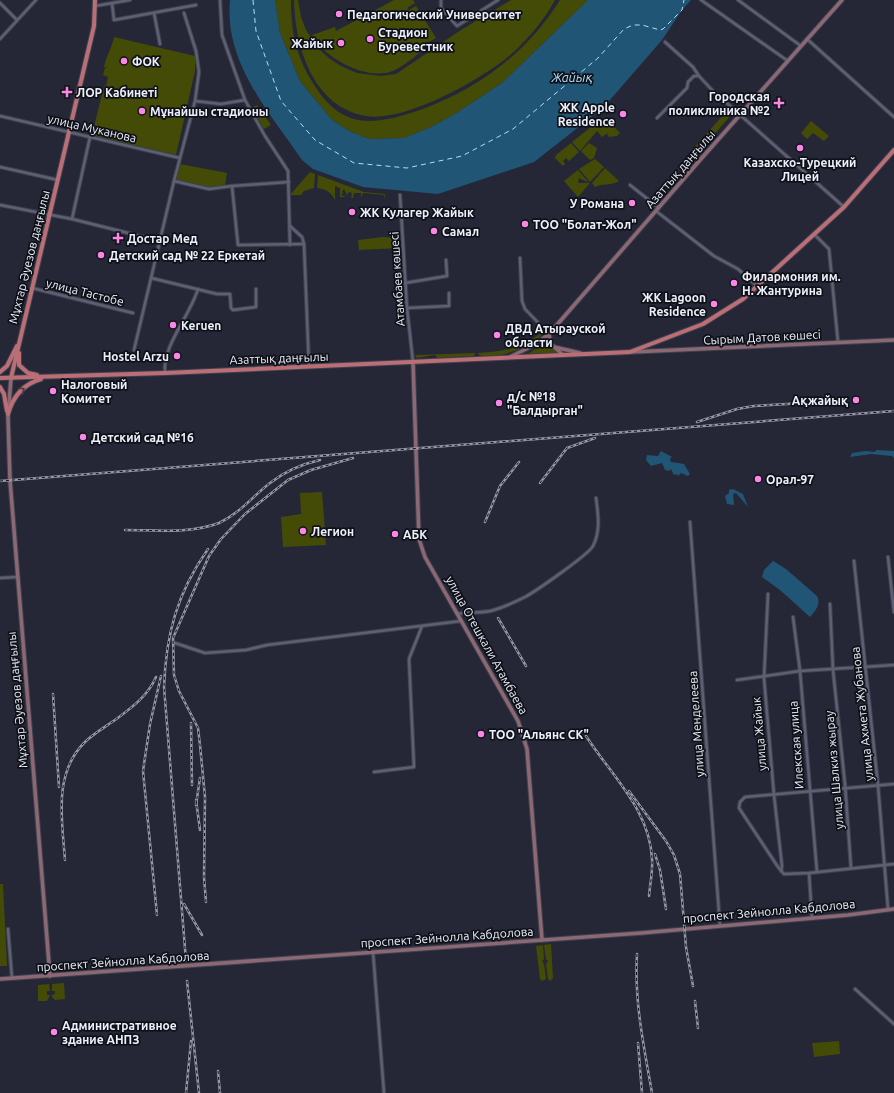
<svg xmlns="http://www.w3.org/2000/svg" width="894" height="1093" font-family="Ubuntu,sans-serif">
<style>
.green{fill:#444b06}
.water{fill:#215575}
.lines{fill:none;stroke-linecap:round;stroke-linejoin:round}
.ferry{stroke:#b2defc;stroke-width:1;stroke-dasharray:5 4;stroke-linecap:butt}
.street-casing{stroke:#3f414e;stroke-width:4.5}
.secondary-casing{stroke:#3f414e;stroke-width:5.5}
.primary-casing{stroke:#3f414e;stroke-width:6}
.street{stroke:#5d6072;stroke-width:2.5}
.secondary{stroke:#8c6774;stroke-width:3.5}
.primary{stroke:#bb6e76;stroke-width:4}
.rail-casing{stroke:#9597a5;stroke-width:2.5}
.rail{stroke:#0f1118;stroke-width:1;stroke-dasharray:3;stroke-linecap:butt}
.oneway{stroke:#54363e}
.poi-dot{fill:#fa87e6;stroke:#0f1118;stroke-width:1.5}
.labels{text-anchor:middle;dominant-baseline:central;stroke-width:3.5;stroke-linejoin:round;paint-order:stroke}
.poi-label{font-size:12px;font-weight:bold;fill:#edeffa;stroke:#0f1118;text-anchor:start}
.street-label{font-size:12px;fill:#edeffa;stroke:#0f1118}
.water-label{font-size:13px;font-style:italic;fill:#b2defc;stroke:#0f1118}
</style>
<rect width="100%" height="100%" fill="#252737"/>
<g class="green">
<path d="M275 0H291C291 32 296 56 313 83 341 129 371 126 417 111 477 90 527 53 560 0H588L502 83 455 114 431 127 404 138 369 139 349 131 332 120 300 81 280 33Z"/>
<path d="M294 0H298L301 17 306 30 319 49 330 59 341 66 357 73 381 76 396 74 461 30 511 0H555C546 17 532 34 518 48 491 75 406 123 366 116 313 107 295 47 294 0Z"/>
<path d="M394 0H413L415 3 407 8 409 10 416 6 436 38 429 42 420 28 430 44C419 53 407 64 395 70 369 83 324 58 312 35L335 27 336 31Z"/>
<path d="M114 37 195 56V71L176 155 92 135 104 86H106L108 77 103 75 105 68H108L104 67C106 56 112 48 114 37Z"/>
<path d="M257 105 271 125 264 129 251 108Z"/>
<path d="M726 112 732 114 696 155 691 151Z"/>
<path d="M604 117 620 133 617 136 609 137 607 134 609 132 602 137 597 131 580 151 572 142Z"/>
<path d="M811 121 829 136 824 141 813 133 807 139 801 133Z"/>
<path d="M571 143 579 152 569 161 566 158 563 161 565 164 563 166 555 158 556 155Z"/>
<path d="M589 143 597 148 594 158 590 160 581 151Z"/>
<path d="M595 159 604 167 590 182 579 169Z"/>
<path d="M180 164 227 173 225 185C217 192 187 182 176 180Z"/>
<path d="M605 168 619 181C611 186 603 183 595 187L592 183Z"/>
<path d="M578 170 589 183 579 178 578 183H590L578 197 564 181Z"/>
<path d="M310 172 315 174 314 188 304 191 301 195H290Z"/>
<path d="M318 175 364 192 385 194V199L384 195 363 193 361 198V193H354L353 198H351L352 193 349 192 347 195 344 189 342 192 346 195 343 193 341 195 346 197H340V188L335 186V200C331 192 326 189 317 188Z"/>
<path d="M383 237 398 238 400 248 359 250 358 240Z"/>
<path d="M543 331C541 346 491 361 479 355L478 353C505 351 522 349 543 331Z"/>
<path d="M547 341 557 353 528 354Z"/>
<path d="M476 353 473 356 438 358 435 355 417 358 415 355Z"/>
<path d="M322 492 326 545 283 547 281 517 301 514 300 493Z"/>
<path d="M0 884H3L7 966H0Z"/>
<path d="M551 944 553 978 550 981 548 979 546 964 548 961 546 959 544 945Z"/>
<path d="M543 945 544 959 542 961 544 964 546 979 542 981 540 979 536 946Z"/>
<path d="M64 983 65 999 55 1000 52 997V995L55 994V991H52V984Z"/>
<path d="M49 984 50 991H47V995H50L47 1001H38V985Z"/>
<path d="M839 1041 840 1054 814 1057 812 1043Z"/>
</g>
<g class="water">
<path d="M230 0H275L280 33 300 81 332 120 349 131 369 139 404 138 431 127 455 114 502 83 588 0H691L682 10 662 40 603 108 534 162 438 194 363 187 313 169 302 160C269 112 224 62 230 0Z"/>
<path d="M877 450 894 451V458L892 456 871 454 850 457 852 453 866 451 874 452Z"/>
<path d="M661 451 672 457 670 459 671 462 684 464 690 474 688 476 681 473 678 476 677 474 674 475 671 469 669 471 665 470 662 463 651 466 646 460 647 455 658 456Z"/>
<path d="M733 489 743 494 748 507 736 493 733 494 734 505 727 504 725 496 729 493V490Z"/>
<path d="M773 561 786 569 817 596C821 604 816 610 810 617L780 590 762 577 764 570Z"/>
</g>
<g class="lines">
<path class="ferry" d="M253 0 256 31 281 101 315 140 354 163 407 168 462 156 513 129 598 58 624 29 633 25H642L660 30 663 29 682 10 684 0"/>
<defs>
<g id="street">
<path d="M220 0 222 35 245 100 265 136 288 171 290 245"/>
<path d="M441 0V8L457 26 498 0"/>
<path d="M701 0 788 61"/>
<path d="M738 0 801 46"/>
<path d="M0 3 17 20"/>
<path d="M112 3 114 20 196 5"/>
<path d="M95 6 130 0"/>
<path d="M154 13 160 44"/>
<path d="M0 39 36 0"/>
<path d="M807 39 894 117"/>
<path d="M665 42 693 67 699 76 712 90 844 207"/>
<path d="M195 101 221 104 245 100"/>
<path d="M0 116 180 158"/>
<path d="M657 118 687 88 688 82 694 76H698"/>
<path d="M0 167 58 180"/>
<path d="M174 181 209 189 232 186 238 245 304 244"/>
<path d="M630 185 659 208"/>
<path d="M232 186 289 182"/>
<path d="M400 195 407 308 413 362"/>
<path d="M0 205 72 219 160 241"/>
<path d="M656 211 714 256 738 269 757 286"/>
<path d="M72 219 90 137"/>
<path d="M290 226 302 237 304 244 309 366"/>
<path d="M814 234 829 249 838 342"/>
<path d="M520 258 522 301 525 309 549 334"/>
<path d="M151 278 217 294H230L231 308 233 310 256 307V289"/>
<path d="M405 283 447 276 446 260"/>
<path d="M32 288 133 313"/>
<path d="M407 308 449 306V293"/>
<path d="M134 350 174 181 195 101 199 72 196 51 184 13"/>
<path d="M165 373C162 346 190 316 198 289"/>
<path d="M690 522 720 926"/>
<path d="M888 557 894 612"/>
<path d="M854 561 878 785 888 909"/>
<path d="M0 578 17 577"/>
<path d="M768 594 764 678 774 795 782 866 781 871"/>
<path d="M830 604 833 670 845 784 851 868"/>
<path d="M457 614C469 611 482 614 494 610 504 607 515 602 525 597 536 591 588 555 593 546 601 531 598 513 596 498"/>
<path d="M793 617 800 671 817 872"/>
<path d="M175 643 205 653 246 650 267 645 461 621"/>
<path d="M737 680 800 671 894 665"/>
<path d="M374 772 414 767 409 659 422 626"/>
<path d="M894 784 745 797 740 802 739 808 778 867 784 874 809 873 894 864"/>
<path d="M809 873 812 918"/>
<path d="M8 929 12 978"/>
<path d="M373 952 384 1093"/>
<path d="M855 989 894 1024"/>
</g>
<g id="secondary">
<path d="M549 334 551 344 563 355"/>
<path d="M554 347 580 353"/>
<path d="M631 352 894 340"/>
<path d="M510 357 536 344 549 334 700 160 842 0"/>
<path d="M413 362 419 539 425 557 518 721 527 749 542 940"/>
<path d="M11 378 8 417 10 480 50 976"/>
<path d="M0 979 641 933 848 915 894 909"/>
</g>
<g id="primary">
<path d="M19 353V365L28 373 37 375"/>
<path d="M0 372 7 366 17 346"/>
<path d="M0 378 165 373 630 352 703 324 743 299 844 207 894 150"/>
<path d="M11 378 94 26 95 0"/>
<path d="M0 387 4 394 7 411"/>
<path d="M8 414C13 396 24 384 41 379"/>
</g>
</defs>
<use href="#street" class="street-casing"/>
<use href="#secondary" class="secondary-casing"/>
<use href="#primary" class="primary-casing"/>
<use href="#street" class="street"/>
<use href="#secondary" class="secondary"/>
<use href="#primary" class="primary"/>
<defs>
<g id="rail">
<path d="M697 422 737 409 754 406 803 403"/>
<path d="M0 481 894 411"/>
<path d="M540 483 567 448 595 438"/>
<path d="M485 522 500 486 519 462"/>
<path d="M125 530C155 530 190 534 219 523 239 514 253 496 270 483 284 472 302 464 320 460"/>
<path d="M498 618 526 666"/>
<path d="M53 694 59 787"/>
<path d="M191 723 192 785"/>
<path d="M586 736C611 775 650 810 652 859 653 871 650 884 649 896"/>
<path d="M629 791 666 841 674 855 680 874 686 947 693 986"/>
<path d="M196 800 200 830"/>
<path d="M196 805 200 778"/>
<path d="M655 854 660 870 666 909"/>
<path d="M65 860C62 820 53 773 85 742 93 734 105 727 115 720 131 708 148 696 156 677"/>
<path d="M206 902 204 877 205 797 200 745 198 728 179 691 174 675 173 638 209 556 221 539 245 514 288 480 311 470 353 458"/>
<path d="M184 904 202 935"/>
<path d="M157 915 143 771 150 724 161 676"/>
<path d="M637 954C634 1001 644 1047 652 1093"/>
<path d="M186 961 164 687C166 634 177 593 208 549"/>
<path d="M187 981 199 1093"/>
<path d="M695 1001 698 1028"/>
<path d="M638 1043 642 1093"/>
<path d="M218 1071 220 1093"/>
<path d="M186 1093 191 1041"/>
</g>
</defs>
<use href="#rail" class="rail-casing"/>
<use href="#rail" class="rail"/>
</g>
<defs><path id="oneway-chevron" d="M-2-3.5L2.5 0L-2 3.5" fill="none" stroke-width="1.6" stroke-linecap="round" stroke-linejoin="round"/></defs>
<use class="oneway" href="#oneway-chevron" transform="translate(22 390) rotate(-38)"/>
<g class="poi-dot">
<circle cx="339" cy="14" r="4"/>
<circle cx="370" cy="39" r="4"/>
<circle cx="341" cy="43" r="4"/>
<circle cx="124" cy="61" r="4"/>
<path d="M65 86h4v4h4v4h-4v4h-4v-4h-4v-4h4z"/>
<path d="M777 97h4v4h4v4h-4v4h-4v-4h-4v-4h4z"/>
<circle cx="142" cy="111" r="4"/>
<circle cx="623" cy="114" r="4"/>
<circle cx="800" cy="148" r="4"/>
<circle cx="632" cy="203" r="4"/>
<circle cx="352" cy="212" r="4"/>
<circle cx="525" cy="224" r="4"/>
<circle cx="434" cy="231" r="4"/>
<path d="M116 232h4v4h4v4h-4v4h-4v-4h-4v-4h4z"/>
<circle cx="101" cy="255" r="4"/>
<circle cx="734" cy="283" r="4"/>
<circle cx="714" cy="304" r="4"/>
<circle cx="173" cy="325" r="4"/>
<circle cx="497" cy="335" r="4"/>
<circle cx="177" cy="356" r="4"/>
<circle cx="53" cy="391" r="4"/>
<circle cx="856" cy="400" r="4"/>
<circle cx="499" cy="403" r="4"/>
<circle cx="83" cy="437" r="4"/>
<circle cx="758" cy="479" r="4"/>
<circle cx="303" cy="531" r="4"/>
<circle cx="395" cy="534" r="4"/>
<circle cx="481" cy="734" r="4"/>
<circle cx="54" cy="1032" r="4"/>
</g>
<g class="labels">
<g class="poi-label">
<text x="347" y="14">Педагогический Университет</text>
<text x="378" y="32">Стадион<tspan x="378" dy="14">Буревестник</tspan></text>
<text x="333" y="43" text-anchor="end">Жайык</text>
<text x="132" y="61">ФОК</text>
<text x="76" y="92">ЛОР Кабинетi</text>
<text x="770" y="96" text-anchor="end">Городская<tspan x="770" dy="14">поликлиника №2</tspan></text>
<text x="615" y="107" text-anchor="end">ЖК Apple<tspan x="615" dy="14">Residence</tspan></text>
<text x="150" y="111">Мұнайшы стадионы</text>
<text x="800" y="162" text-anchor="middle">Казахско-Турецкий<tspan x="800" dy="14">Лицей</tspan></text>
<text x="624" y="203" text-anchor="end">У Романа</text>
<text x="360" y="212">ЖК Кулагер Жайык</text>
<text x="533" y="224">ТОО "Болат-Жол"</text>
<text x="442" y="231">Самал</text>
<text x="127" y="238">Достар Мед</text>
<text x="109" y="255">Детский сад № 22 Еркетай</text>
<text x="742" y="276">Филармония им.<tspan x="742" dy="14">Н. Жантурина</tspan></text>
<text x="706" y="297" text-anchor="end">ЖК Lagoon<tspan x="706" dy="14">Residence</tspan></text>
<text x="181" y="325">Keruen</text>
<text x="505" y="328">ДВД Атырауской<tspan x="505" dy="14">области</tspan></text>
<text x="169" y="356" text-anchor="end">Hostel Arzu</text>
<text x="61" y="384">Налоговый<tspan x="61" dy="14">Комитет</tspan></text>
<text x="507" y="396">д/с №18<tspan x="507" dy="14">"Балдырган"</tspan></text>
<text x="848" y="400" text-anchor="end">Ақжайық</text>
<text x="91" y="437">Детский сад №16</text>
<text x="766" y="479">Орал-97</text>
<text x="311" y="531">Легион</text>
<text x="403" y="534">АБК</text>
<text x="489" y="734">ТОО "Альянс СК"</text>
<text x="62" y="1025">Административное<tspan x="62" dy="14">здание АНПЗ</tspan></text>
</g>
<g class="street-label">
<text transform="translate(92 128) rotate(13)">улица Муканова</text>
<text transform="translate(680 169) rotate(-49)">Азаттық даңғылы</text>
<text transform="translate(29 257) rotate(-76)">Мұхтар Әуезов даңғылы</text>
<text transform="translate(397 279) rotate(-94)">Атамбаев көшесі</text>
<text transform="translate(85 292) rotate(14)">улица Тастобе</text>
<text transform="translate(762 337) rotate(-3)">Сырым Датов көшесі</text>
<text transform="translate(279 358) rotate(-2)">Азаттық даңғылы</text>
<text transform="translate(487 645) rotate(61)">улица Отешкали Атамбаева</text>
<text transform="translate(17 700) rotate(-95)">Мұхтар Әуезов даңғылы</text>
<text transform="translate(862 714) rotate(-96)">улица Ахмета Жубанова</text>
<text transform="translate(696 724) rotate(-94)">улица Менделеева</text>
<text transform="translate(759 734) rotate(-95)">улица Жайык</text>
<text transform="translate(796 745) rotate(-94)">Илекская улица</text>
<text transform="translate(834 770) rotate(-95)">улица Шалкиз жырау</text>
<text transform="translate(769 911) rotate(-5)">проспект Зейнолла Кабдолова</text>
<text transform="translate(447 937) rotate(-4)">проспект Зейнолла Кабдолова</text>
<text transform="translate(123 961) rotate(-4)">проспект Зейнолла Кабдолова</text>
</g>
<g class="water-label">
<text x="572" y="77">Жайық</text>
</g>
</g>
</svg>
